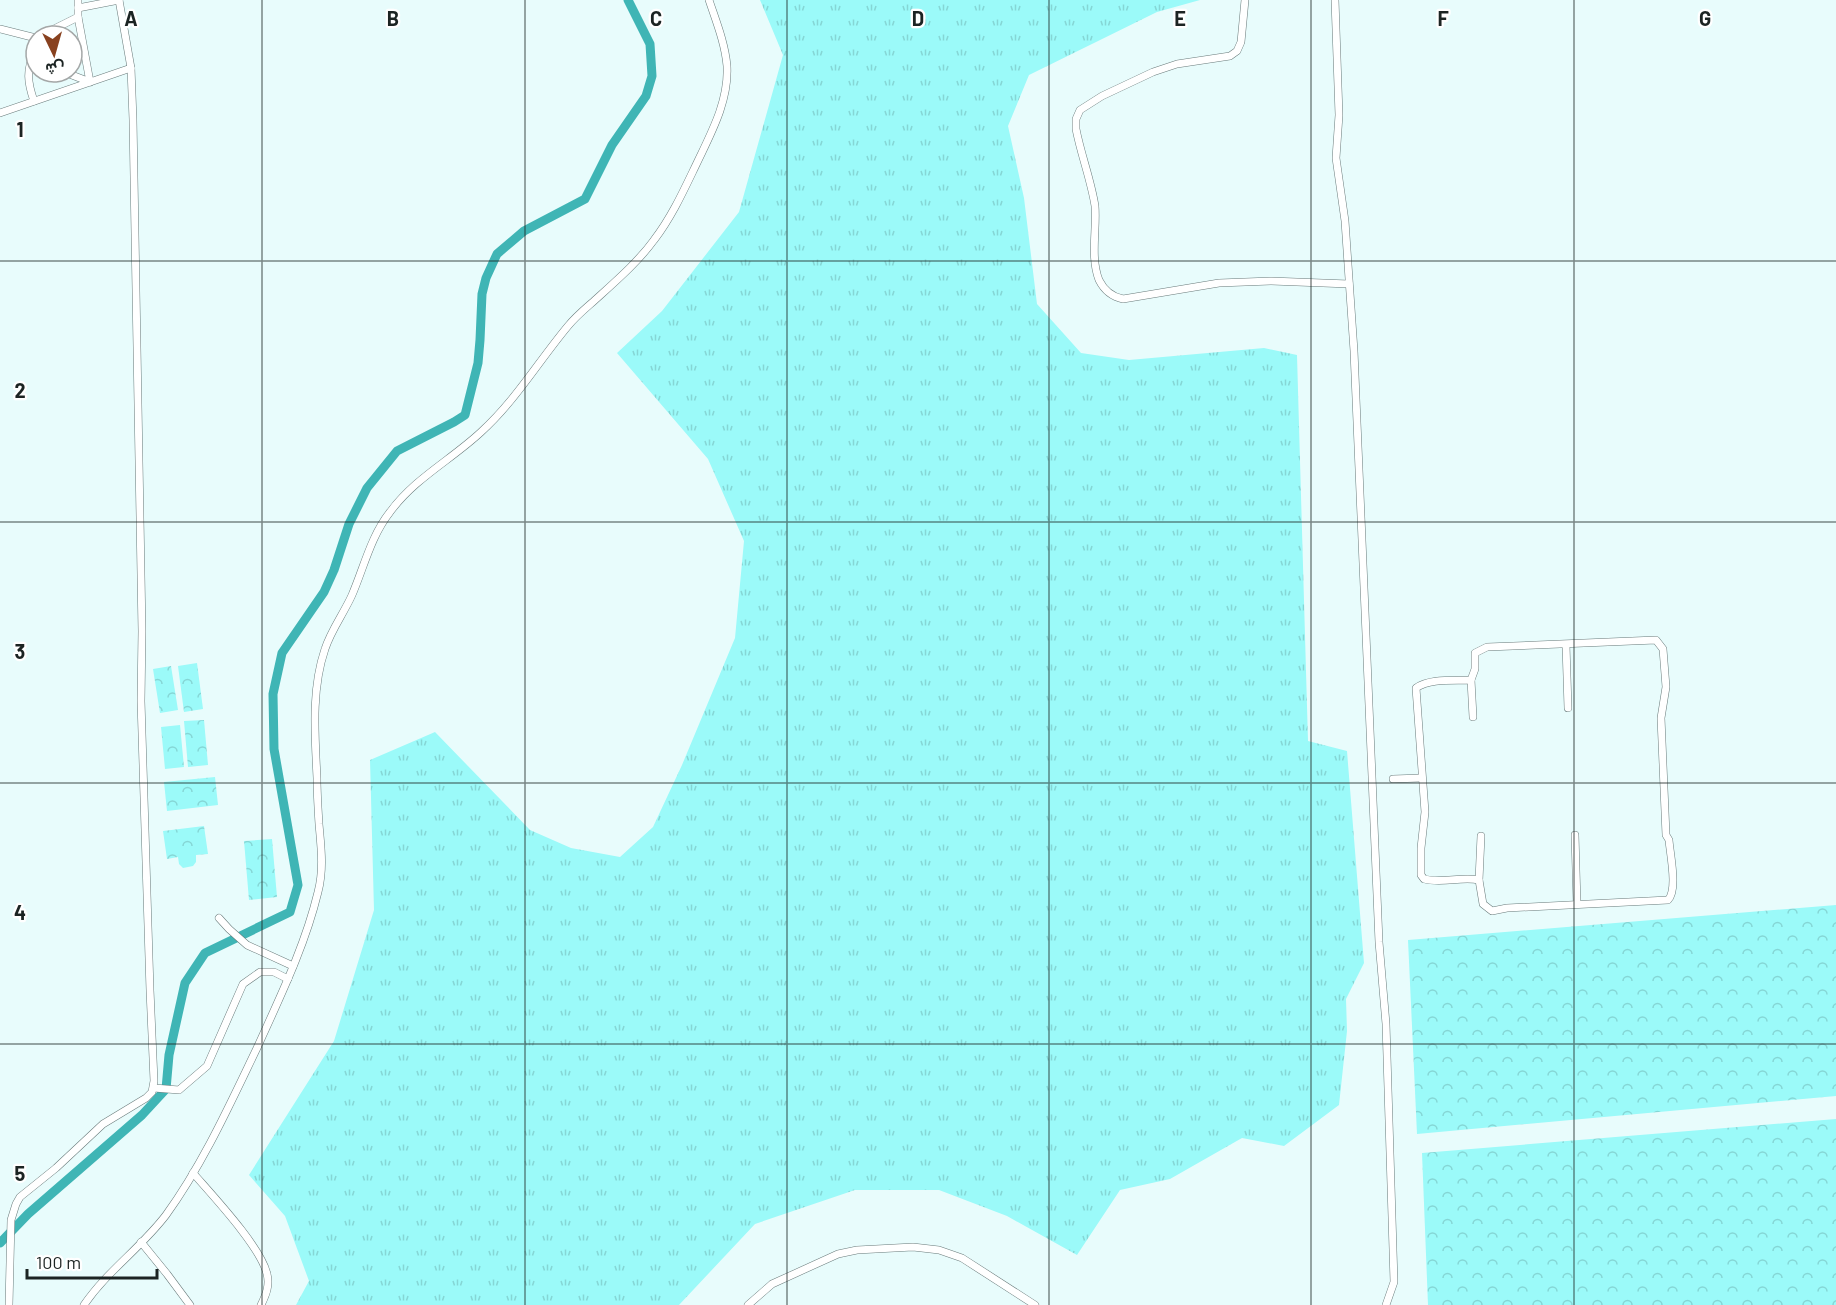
<svg xmlns="http://www.w3.org/2000/svg" width="1836" height="1305" font-family="Barlow,Vazirmatn,sans-serif">
<style>
.grass{fill:url(#grass-tufts)}
.forest{fill:url(#forest-crowns)}
.lines{fill:none;stroke-linecap:round;stroke-linejoin:round}
.canal{stroke:#3fb5b5;stroke-width:9}
.minor-casing{stroke:#697b7b;stroke-width:8}
.minor{stroke:#fff;stroke-width:7}
.grid{fill:none;stroke:#1c2423;stroke-width:1.5;stroke-opacity:0.55}
.grid-label{font-size:20px;text-anchor:middle;font-weight:bold;fill:#1c2423;stroke:#fff;stroke-width:4.5;stroke-linejoin:round;paint-order:stroke}
</style>
<defs>
<pattern id="grass-tufts" width="24" height="20" patternUnits="userSpaceOnUse" patternTransform="scale(1.5)"><rect width="24" height="20" fill="#9bfaf9"/><path d="M3 7l-1-3M5 7V3M7 7l1-3M15 17l-1-3M17 17v-4M19 17l1-3" fill="none" stroke="#85d6d5"/></pattern>
<pattern id="forest-crowns" width="20" height="18" patternUnits="userSpaceOnUse" patternTransform="scale(1.5)"><rect width="20" height="18" fill="#9bfaf9"/><path d="M2 6a3 3 0 1 1 6 0M12 15a3 3 0 1 1 6 0" fill="none" stroke="#85d6d5"/></pattern>
</defs>
<rect width="100%" height="100%" fill="#e8fcfc"/>
<path class="grass" d="M760 0H1200L1157 12 1029 75 1008 126 1024 198 1037 304 1081 353 1129 360 1264 348 1297 355 1308 741 1347 751 1364 963 1346 999 1347 1031 1339 1105 1284 1146 1242 1138 1170 1179 1120 1190 1077 1255 1007 1216 939 1190H855L755 1224 679 1305H296L309 1281 285 1216 249 1175 334 1041 374 910 370 760 435 732 530 830 571 848 620 857 653 827 682 765 735 638 744 541 708 459 617 353 662 311 739 212 783 55Z"/>
<g class="forest">
<path d="M197 663 203 709 184 712 178 666Z"/>
<path d="M171 666 178 710 160 713 153 669Z"/>
<path d="M204 720 208 765 188 767 184 721Z"/>
<path d="M180 725 184 767 165 769 161 727Z"/>
<path d="M215 777 218 805 167 811 164 782Z"/>
<path d="M204 826 208 854 196 855V862L193 866 183 868 179 864 178 857 167 859 163 831Z"/>
<path d="M272 839 277 897 249 900 244 841Z"/>
<path d="M1836 905V1096L1417 1134 1408 940Z"/>
<path d="M1836 1119V1305H1428L1422 1153Z"/>
</g>
<g class="lines">
<path class="canal" d="M0 1243 28 1214 142 1115 166 1089 169 1055 185 983 205 953 290 912 298 885 274 749 273 694 282 653 324 592 334 570 349 524 367 488 397 451 454 422 465 415 478 363 480 340 482 294 486 278 497 254 524 231 585 199 612 145 646 96 652 76 650 44 628 0"/>
<defs>
<g id="minor">
<path d="M1245 0 1241 42 1237 51 1230 56 1177 64 1153 72 1102 96 1080 110 1076 119V129C1081 155 1091 180 1095 206 1097 229 1090 257 1099 280 1104 290 1113 297 1123 299L1219 283 1271 281 1349 284"/>
<path d="M1335 0 1339 115 1336 158 1345 221 1354 351 1379 942 1386 1024 1394 1282 1386 1305"/>
<path d="M78 8 119 0"/>
<path d="M0 29 36 38"/>
<path d="M40 36 78 17"/>
<path d="M64 72 90 82 78 17V0"/>
<path d="M34 101C28 84 25 68 36 52"/>
<path d="M0 113 131 68"/>
<path d="M1656 640 1663 649 1666 687 1661 718 1666 835 1669 840C1670 854 1678 890 1668 900L1507 908 1492 911 1483 904 1479 880C1461 876 1443 884 1424 879L1421 875V848L1425 812 1416 688C1430 678 1454 681 1471 680L1475 669V653L1487 647Z"/>
<path d="M1566 645 1568 708"/>
<path d="M1471 680 1473 717"/>
<path d="M1393 779 1421 778"/>
<path d="M1575 835 1577 904"/>
<path d="M1479 880 1481 836"/>
<path d="M219 918 229 929 247 945 293 966"/>
<path d="M154 1088 179 1090 207 1066 243 984 260 972H274L288 979"/>
<path d="M193 1173C212 1195 261 1247 267 1274 270 1285 266 1295 261 1305"/>
<path d="M141 1242 167 1274 190 1305"/>
<path d="M9 1305 11 1220 16 1204 20 1197 56 1168 103 1124 146 1098 152 1092 154 1081 150 990 141 701 142 631 133 120 131 68 119 0"/>
<path d="M84 1305C107 1271 141 1248 166 1215 203 1164 230 1104 257 1048 280 997 305 946 318 892 324 869 321 847 319 824 318 808 317 793 317 778 315 735 311 690 325 649 331 630 344 613 352 595 364 567 371 536 390 512 415 478 451 460 481 432 516 400 538 362 568 326 576 316 586 308 595 300 616 281 638 262 654 240 671 218 683 192 695 167 710 135 729 102 727 66 725 43 716 21 709 0"/>
<path d="M748 1305 772 1284 838 1254 857 1250 913 1247 939 1250 962 1258 1035 1305"/>
</g>
</defs>
<use href="#minor" class="minor-casing"/>
<use href="#minor" class="minor"/>
</g>
<path class="grid" d="M262 0V1305M525 0V1305M787 0V1305M1049 0V1305M1311 0V1305M1574 0V1305M0 261H1836M0 522H1836M0 783H1836M0 1044H1836"/>
<g class="grid-label">
<text x="131" y="26">A</text>
<text x="393" y="26">B</text>
<text x="656" y="26">C</text>
<text x="918" y="26">D</text>
<text x="1180" y="26">E</text>
<text x="1443" y="26">F</text>
<text x="1705" y="26">G</text>
<text x="20" y="137">1</text>
<text x="20" y="398">2</text>
<text x="20" y="659">3</text>
<text x="20" y="920">4</text>
<text x="20" y="1181">5</text>
</g>
<g transform="translate(54 54) rotate(175)"><circle r="28" fill="#ffffff" stroke="#a4a7a7" stroke-width="1.5"/>
<path d="M0-4.5L10 22L0 15L-10 22Z" fill="#88411f"/>
<text y="-9" font-size="16" font-weight="bold" text-anchor="middle" fill="#1c2423">ش</text>
</g>
<path d="M27 1269v9h130v-9" fill="none" stroke="#1c2423" stroke-width="3"/>
<text x="36" y="1269" font-size="18" fill="#1c2423" stroke="#ffffff" stroke-width="4.5" paint-order="stroke">100 m</text>
</svg>
